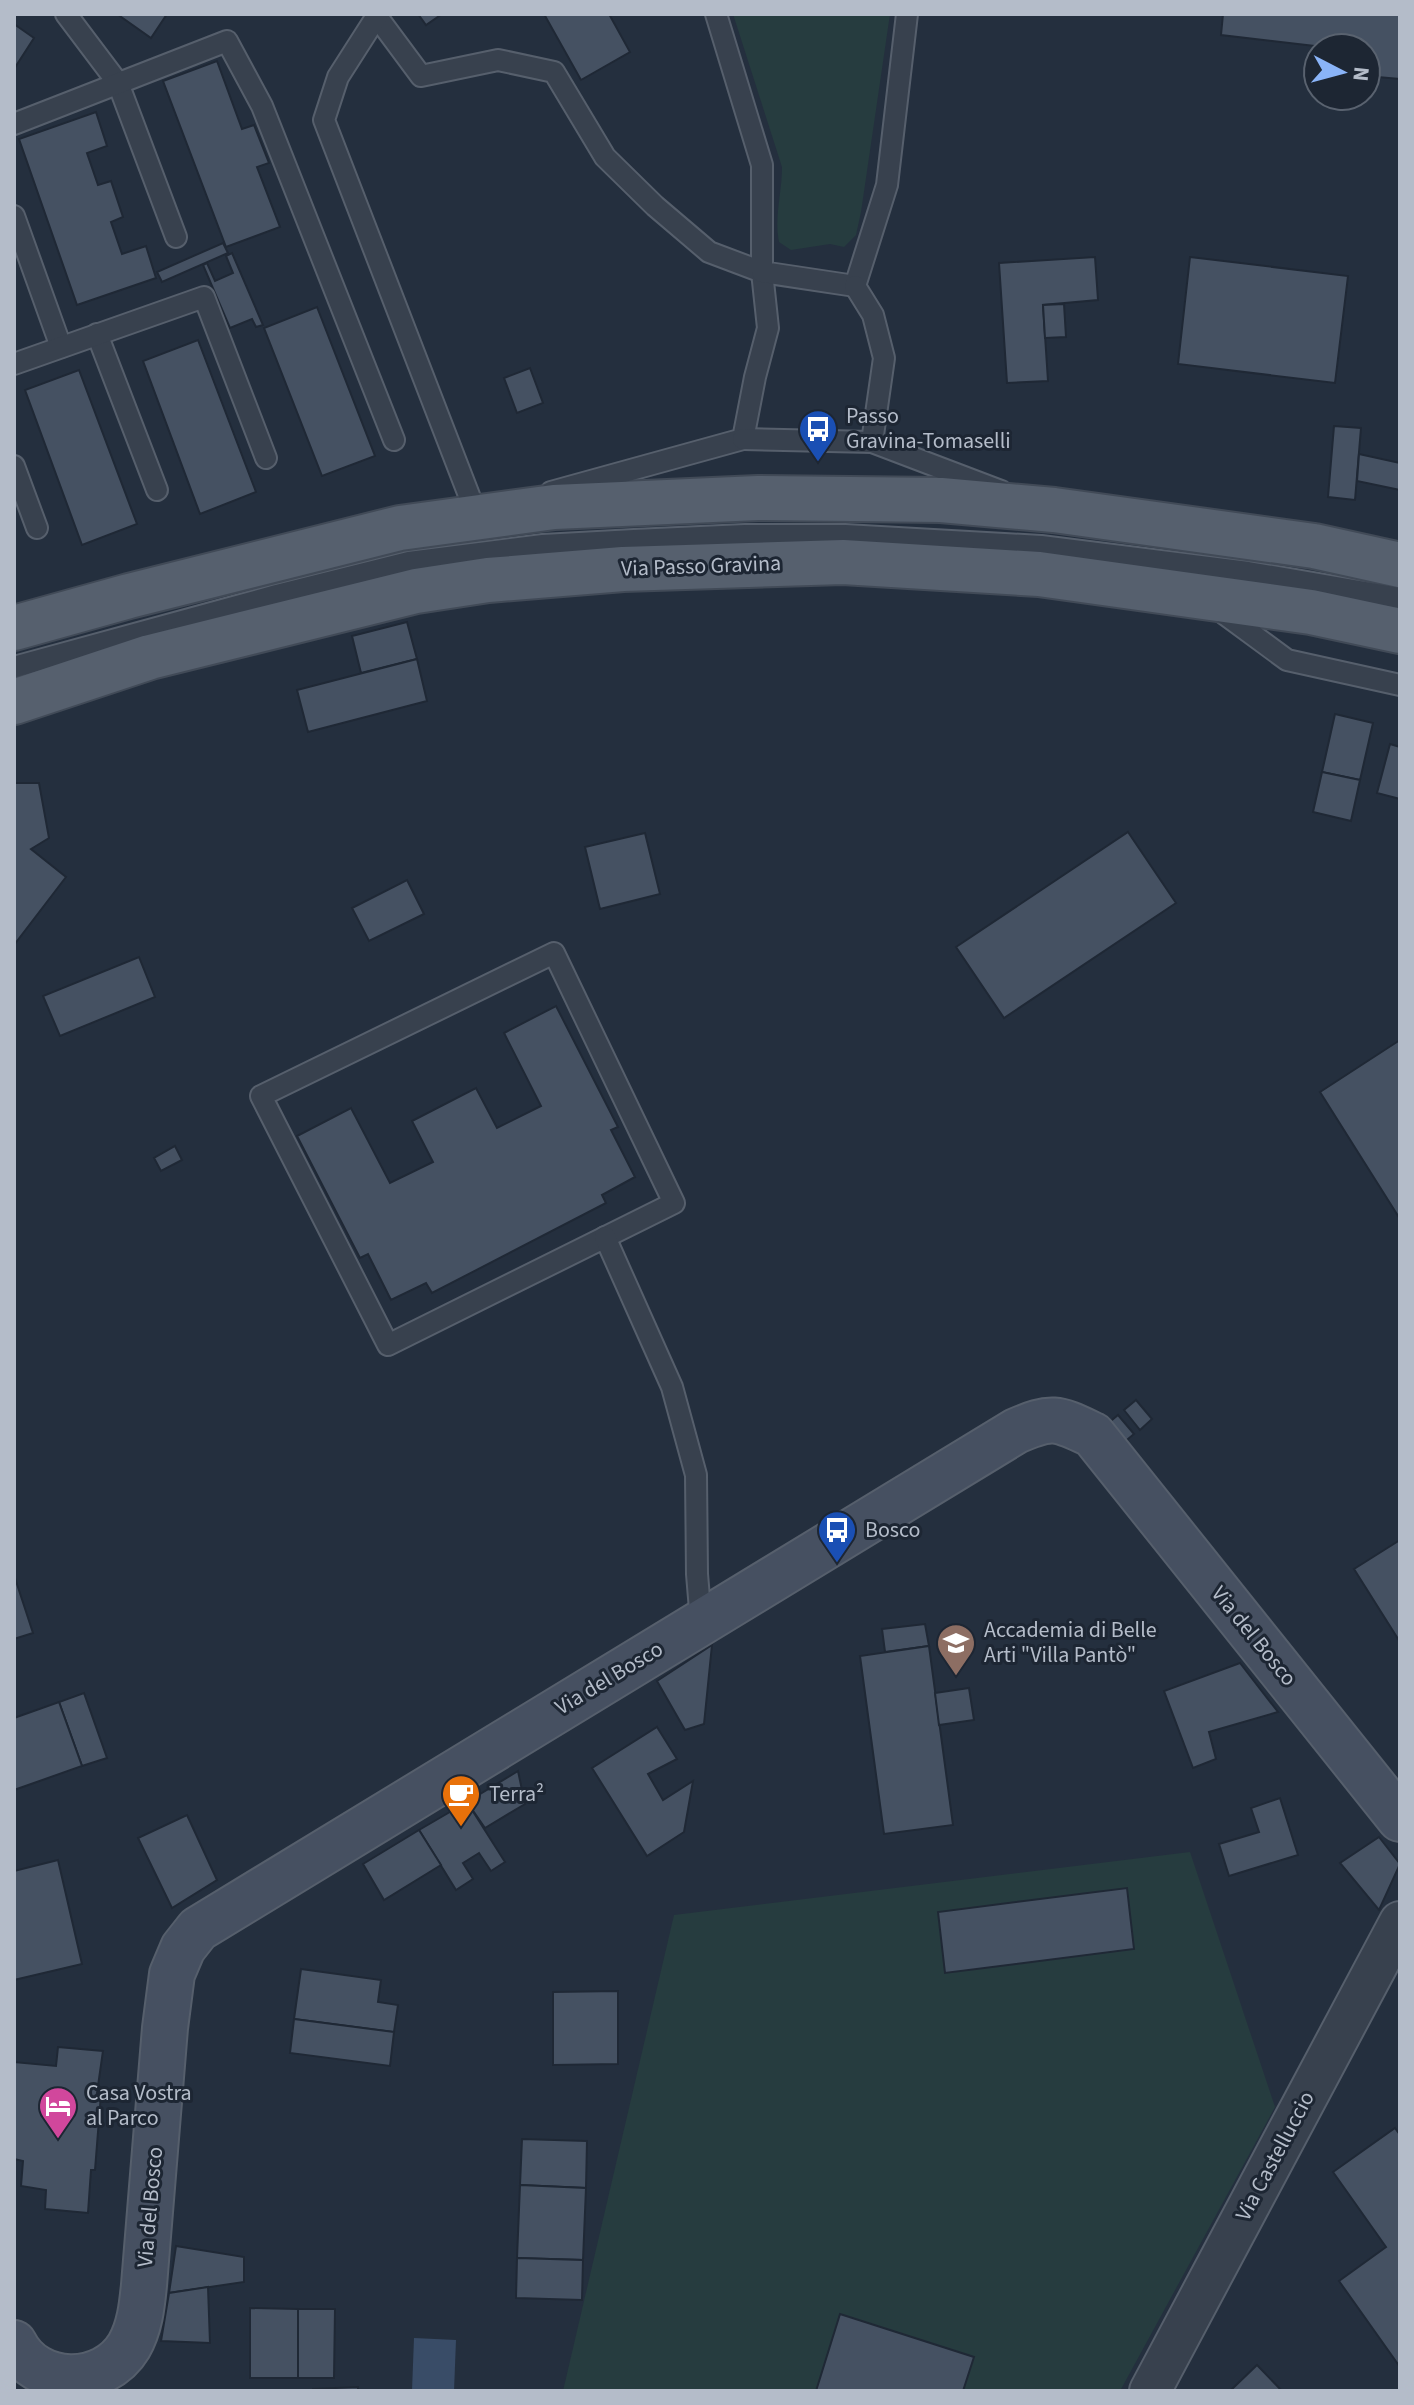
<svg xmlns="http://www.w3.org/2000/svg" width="1414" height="2405" font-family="'Source Sans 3',sans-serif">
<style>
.green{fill:#263c3f}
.water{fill:#394c67}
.building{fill:#455162;stroke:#1f2835;stroke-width:2}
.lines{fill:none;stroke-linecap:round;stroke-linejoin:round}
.lane-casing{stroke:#565f6c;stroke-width:24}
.street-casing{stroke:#565f6c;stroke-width:44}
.secondary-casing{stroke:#565f6c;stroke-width:48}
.primary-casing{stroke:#414a57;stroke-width:48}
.lane{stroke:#38414e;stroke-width:20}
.street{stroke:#38414e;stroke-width:40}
.secondary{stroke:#465061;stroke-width:44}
.primary{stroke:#56606e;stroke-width:44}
.labels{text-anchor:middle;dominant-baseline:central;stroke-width:6;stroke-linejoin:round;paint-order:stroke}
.poi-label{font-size:22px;fill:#b4bcc9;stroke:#1d2633;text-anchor:start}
.street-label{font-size:22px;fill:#b4bcc9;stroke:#1d2633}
</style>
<rect width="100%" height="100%" fill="#242f3e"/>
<g class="green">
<path d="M733 14H890L861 212 856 235 844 247 830 244 791 250 779 242C774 217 782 193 782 167Z"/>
<path d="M1190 1852 1275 2107 1120 2391H563L674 1915Z"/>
</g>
<path class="water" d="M414 2338 456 2340 454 2391H412Z"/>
<g class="building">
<path d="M117 14H167L151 38Z"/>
<path d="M418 14H442L426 25Z"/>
<path d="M544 14H609L630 52 581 80Z"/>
<path d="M1223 14H1400V79L1366 76V48H1332L1221 35Z"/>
<path d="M14 24 34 38 14 69Z"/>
<path d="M217 61 242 129 254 125 269 163 257 167 280 227 226 247 163 81Z"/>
<path d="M96 112 107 146 87 153 98 185 111 181 123 217 111 222 122 254 146 246 156 278 77 305 19 139Z"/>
<path d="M223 243 228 253 162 282 157 272Z"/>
<path d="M232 253 263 325 256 327 252 319 230 328 203 265 207 263 215 281 233 273 226 256Z"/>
<path d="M1095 257 1098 300 1043 305 1048 381 1007 383 999 263Z"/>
<path d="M1190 257 1348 276 1335 383 1178 364Z"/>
<path d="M1064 304 1066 337 1045 338 1043 305Z"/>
<path d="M317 307 375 456 322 476 264 328Z"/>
<path d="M198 340 256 492 200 514 143 361Z"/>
<path d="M530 368 543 403 517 413 504 378Z"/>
<path d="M79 370 137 524 82 545 25 390Z"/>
<path d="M1334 426 1361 428 1355 500 1328 497Z"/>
<path d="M1359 454 1400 463V490L1357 481Z"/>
<path d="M407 622 417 659 361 673 352 636Z"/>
<path d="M417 659 427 701 308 732 297 690Z"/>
<path d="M1335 714 1373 723 1360 780 1322 772Z"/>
<path d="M1390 744 1400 747V799L1377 793Z"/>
<path d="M1322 772 1360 780 1351 821 1313 812Z"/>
<path d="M14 783H39L49 838 31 849 66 877 14 945Z"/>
<path d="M1128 832 1176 903 1004 1018 956 947Z"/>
<path d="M645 833 660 894 600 909 585 847Z"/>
<path d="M407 880 424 914 369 941 352 908Z"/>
<path d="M139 957 155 997 60 1036 43 996Z"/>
<path d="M556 1006 618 1127 611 1130 635 1177 602 1195 606 1203 432 1293 426 1283 391 1300 368 1254 360 1258 297 1136 351 1108 390 1183 433 1162 412 1121 476 1088 497 1128 541 1106 504 1033Z"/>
<path d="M1400 1040V1219L1320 1092Z"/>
<path d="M175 1146 182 1160 161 1171 154 1158Z"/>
<path d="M1136 1400 1152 1419 1140 1430 1124 1410Z"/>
<path d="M1118 1415 1134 1434 1122 1444 1106 1425Z"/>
<path d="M1400 1540V1642L1354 1569Z"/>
<path d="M14 1575 33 1633 14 1639Z"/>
<path d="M925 1624 929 1646 885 1652 882 1629Z"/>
<path d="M712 1645 704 1724 685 1730 657 1681Z"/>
<path d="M929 1646 953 1825 884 1834 860 1656Z"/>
<path d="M1240 1663 1278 1712 1209 1732 1216 1759 1193 1768 1164 1691Z"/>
<path d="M969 1688 974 1720 939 1725 935 1693Z"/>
<path d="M84 1693 107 1758 82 1766 59 1702Z"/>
<path d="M59 1702 82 1766 14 1790V1718Z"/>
<path d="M657 1727 677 1759 648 1774 663 1800 693 1781 684 1832 647 1856 592 1768Z"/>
<path d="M518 1771 525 1804 485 1828 467 1802Z"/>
<path d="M1280 1798 1298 1855 1229 1876 1219 1844 1259 1832 1251 1808Z"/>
<path d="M467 1802 505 1862 491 1871 479 1853 463 1863 473 1879 456 1890 419 1830Z"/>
<path d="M187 1815 217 1880 172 1908 138 1838Z"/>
<path d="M419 1830 441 1865 384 1900 363 1864Z"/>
<path d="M1379 1837 1400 1864 1379 1910 1340 1863Z"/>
<path d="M58 1860 82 1964 14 1980V1871Z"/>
<path d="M1127 1888 1134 1949 945 1973 938 1912Z"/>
<path d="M301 1969 381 1980 378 2002 398 2005 394 2032 294 2019Z"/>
<path d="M618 1991V2064L553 2065V1992Z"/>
<path d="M294 2019 394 2032 390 2066 290 2053Z"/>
<path d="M58 2047 103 2051 97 2093 101 2094 95 2170H91L88 2213 45 2209 46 2190 21 2186 23 2161 14 2159V2062L56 2066Z"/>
<path d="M1395 2128 1400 2135V2367L1339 2281 1386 2247 1333 2172Z"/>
<path d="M522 2139 587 2141 586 2188 520 2185Z"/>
<path d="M520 2185 586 2188 583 2260 517 2258Z"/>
<path d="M176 2246 244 2257V2282L169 2293Z"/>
<path d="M517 2258 583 2260 582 2300 516 2298Z"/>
<path d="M208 2287 210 2343 161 2341 169 2293Z"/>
<path d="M250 2308 298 2309V2378H250Z"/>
<path d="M298 2309H335L334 2378H298Z"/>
<path d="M840 2314 974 2357 963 2391H816Z"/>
<path d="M1257 2365 1282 2391H1230Z"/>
<path d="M358 2387V2391H313V2389Z"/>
</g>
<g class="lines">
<defs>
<g id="lane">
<path d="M66 14 118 83 176 237"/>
<path d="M375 14 421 76 498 60 554 72 605 157 655 206 709 252 762 272 768 328 755 377 743 439 551 492"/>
<path d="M716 14 762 165V272L855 286 887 185 907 14"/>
<path d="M377 16 338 77 324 120 477 516 483 514"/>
<path d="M14 124 227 41 262 106 394 440"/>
<path d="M14 216 61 347"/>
<path d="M855 286 873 315 884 358 872 442"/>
<path d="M97 334 157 490"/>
<path d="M14 364 204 297 266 458"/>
<path d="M743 439 872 442 1001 491"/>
<path d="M14 466 37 528"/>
<path d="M1215 607 1287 660 1400 685"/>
<path d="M14 667 277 595 409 562 543 545 634 540 745 535H845L1041 546 1248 572 1400 598"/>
<path d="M554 953 674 1203 388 1345 261 1096Z"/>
<path d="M605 1237 672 1387 696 1475 697 1574 701 1622"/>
</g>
<path id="street" d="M1150 2391 1400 1922"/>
<path id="secondary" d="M14 2343C36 2388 104 2388 129 2346 140 2327 142 2305 144 2285L165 2028 172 1974 183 1948 198 1929 1016 1431C1053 1415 1057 1418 1093 1435L1400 1819"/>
<g id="primary">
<path d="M14 628 129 596 400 528 554 507 758 498 941 500 1054 510 1314 546 1400 565"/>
<path d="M14 702 150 657 416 591 488 580 623 569 843 562 1039 574 1311 612 1400 631"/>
</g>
</defs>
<use href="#lane" class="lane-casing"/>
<use href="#street" class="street-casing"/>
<use href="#secondary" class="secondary-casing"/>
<use href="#primary" class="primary-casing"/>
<use href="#lane" class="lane"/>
<use href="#street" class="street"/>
<use href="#secondary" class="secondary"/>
<use href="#primary" class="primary"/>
</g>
<defs>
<symbol id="bus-pin" viewBox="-11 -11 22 30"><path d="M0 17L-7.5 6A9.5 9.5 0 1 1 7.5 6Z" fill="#1a4fb4" stroke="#1d2633"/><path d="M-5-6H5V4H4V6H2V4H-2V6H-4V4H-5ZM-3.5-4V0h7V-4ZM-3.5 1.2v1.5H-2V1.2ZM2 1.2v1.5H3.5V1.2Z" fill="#fff"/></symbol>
<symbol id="university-pin" viewBox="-11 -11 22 30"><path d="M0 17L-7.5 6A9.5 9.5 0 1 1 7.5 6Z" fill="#8d6e63" stroke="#1d2633"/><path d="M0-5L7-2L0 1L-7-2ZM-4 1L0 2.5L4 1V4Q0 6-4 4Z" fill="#fff"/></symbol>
<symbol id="cafe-pin" viewBox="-11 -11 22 30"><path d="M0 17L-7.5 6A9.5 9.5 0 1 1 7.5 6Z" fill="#e8710a" stroke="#1d2633"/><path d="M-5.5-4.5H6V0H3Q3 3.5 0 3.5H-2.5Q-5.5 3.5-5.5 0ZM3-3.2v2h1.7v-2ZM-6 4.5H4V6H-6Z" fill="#fff"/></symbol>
<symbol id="hotel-pin" viewBox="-11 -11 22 30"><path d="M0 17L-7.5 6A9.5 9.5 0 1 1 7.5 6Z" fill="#d1479c" stroke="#1d2633"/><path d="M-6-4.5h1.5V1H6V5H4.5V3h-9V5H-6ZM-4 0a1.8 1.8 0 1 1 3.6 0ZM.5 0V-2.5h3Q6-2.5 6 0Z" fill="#fff"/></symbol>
</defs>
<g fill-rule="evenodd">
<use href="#bus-pin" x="796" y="407" width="44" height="60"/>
<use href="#bus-pin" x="815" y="1508" width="44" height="60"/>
<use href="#university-pin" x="934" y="1621" width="44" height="60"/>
<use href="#cafe-pin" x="439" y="1772" width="44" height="60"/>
<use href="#hotel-pin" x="36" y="2084" width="44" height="60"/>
</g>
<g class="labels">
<g class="poi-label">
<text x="846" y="416">Passo<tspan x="846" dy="25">Gravina-Tomaselli</tspan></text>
<text x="865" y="1530">Bosco</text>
<text x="984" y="1630">Accademia di Belle<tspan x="984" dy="25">Arti "Villa Pantò"</tspan></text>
<text x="489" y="1794">Terra²</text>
<text x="86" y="2093">Casa Vostra<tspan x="86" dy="25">al Parco</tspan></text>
</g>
<g class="street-label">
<text transform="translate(701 566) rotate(-2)">Via Passo Gravina</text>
<text transform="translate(1254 1636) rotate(51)">Via del Bosco</text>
<text transform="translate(609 1678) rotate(-31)">Via del Bosco</text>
<text transform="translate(1275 2156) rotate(-62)">Via Castelluccio</text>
<text transform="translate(150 2207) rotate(-85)">Via del Bosco</text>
</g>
</g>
<rect width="1414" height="2405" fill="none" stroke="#b4bcc9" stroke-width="32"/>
<g transform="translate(1342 72) rotate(96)"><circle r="38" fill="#1d2633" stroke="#59626f" stroke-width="2"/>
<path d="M0-6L14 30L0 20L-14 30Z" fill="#8ab4f8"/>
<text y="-12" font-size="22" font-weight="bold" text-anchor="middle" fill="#b4bcc9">N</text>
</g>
</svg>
